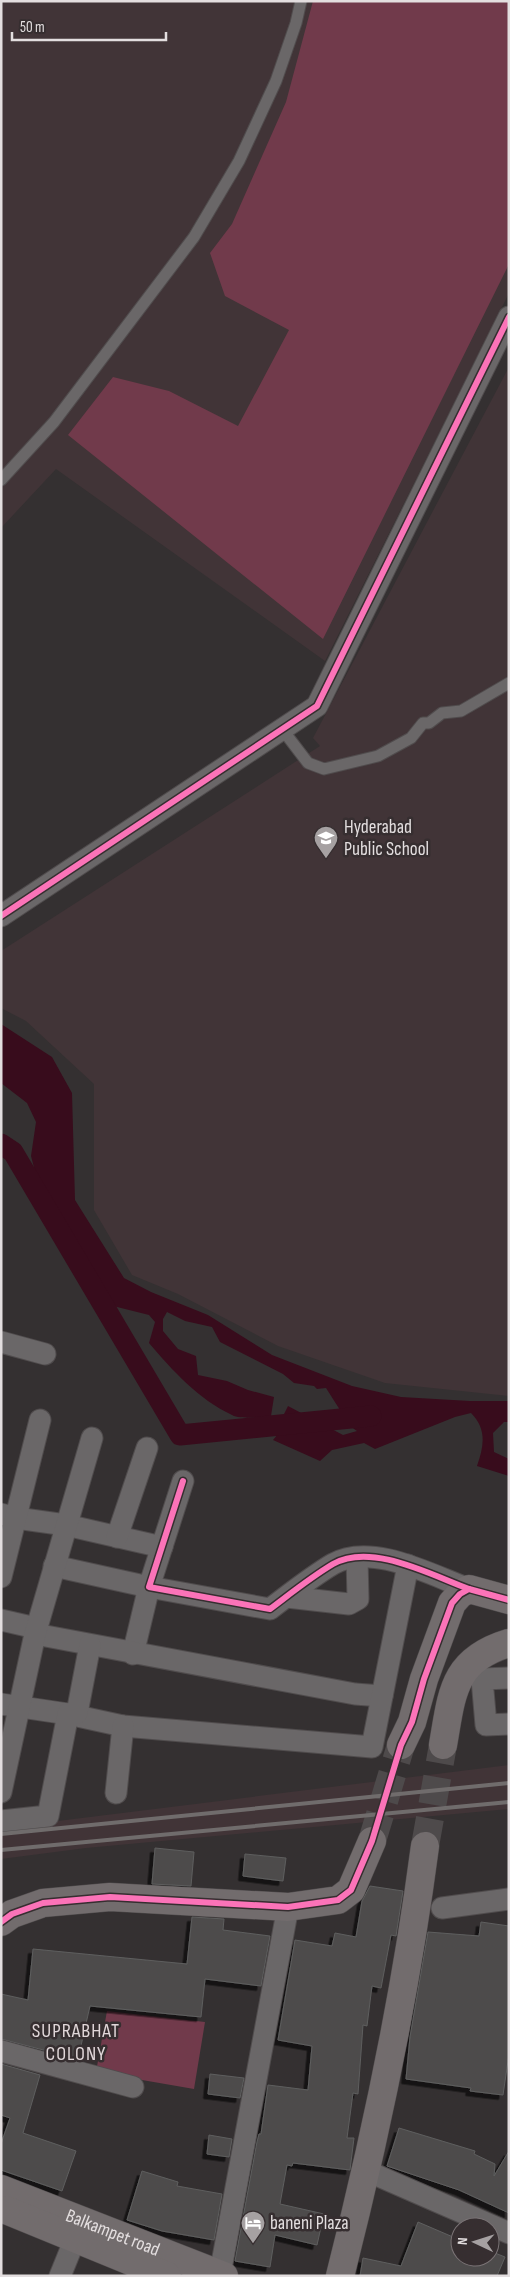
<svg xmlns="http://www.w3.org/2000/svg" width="510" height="2277" font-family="'Sofia Sans Condensed',sans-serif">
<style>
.built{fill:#413437}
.green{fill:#713a4b}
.water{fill:#380c1c;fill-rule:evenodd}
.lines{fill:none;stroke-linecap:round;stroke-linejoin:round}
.canal{stroke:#380c1c;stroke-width:21}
.building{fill:#4d4c4c;stroke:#5e5e5e;filter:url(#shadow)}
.secondary-tunnel{stroke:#4e4a4b;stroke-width:28;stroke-dasharray:28 14;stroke-linecap:butt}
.lane-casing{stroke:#504c4d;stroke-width:13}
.street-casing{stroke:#504c4d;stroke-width:23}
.secondary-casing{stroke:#504c4d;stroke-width:29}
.lane{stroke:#6a6768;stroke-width:11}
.street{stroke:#6a6768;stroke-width:21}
.secondary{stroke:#726c6d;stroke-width:28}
.rail{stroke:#706c6c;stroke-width:4}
.cycleway-casing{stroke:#362e30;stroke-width:9}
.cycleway{stroke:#fb73b8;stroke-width:6}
.labels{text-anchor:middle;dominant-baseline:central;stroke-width:5;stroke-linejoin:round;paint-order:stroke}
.poi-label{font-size:19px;fill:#e3dedf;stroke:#362e30;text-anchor:start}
.street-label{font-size:19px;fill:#e3dedf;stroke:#362e30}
.neighbourhood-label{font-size:20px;letter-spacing:1px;fill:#e1d7d9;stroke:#362e30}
</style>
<defs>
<filter id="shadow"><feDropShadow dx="-4.5" dy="4.5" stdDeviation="0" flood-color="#0009"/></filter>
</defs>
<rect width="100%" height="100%" fill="#343031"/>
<g class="built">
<path d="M1 1H509V293L325 661 56 469 1 528Z"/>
<path d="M509 367V1396L385 1383 278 1346 178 1294 132 1275 94 1210V1084L26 1021 1 1008V951L320 746 313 738Z"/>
<path d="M509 1765V1809L86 1848 1 1859V1828Z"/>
</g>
<g class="green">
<path d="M313 1H509V264L323 639 68 435 113 377 169 391 238 426 289 330 225 296 210 253 232 224 286 102Z"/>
<path d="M107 2011 205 2022 194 2089 96 2072Z"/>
</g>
<path class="water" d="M1 1024 52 1057 72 1093 75 1200 124 1278 151 1292 208 1315 272 1355 352 1386 401 1397 470 1401H509V1422H504L493 1433 494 1452 509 1459V1476L477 1466C484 1446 487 1429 471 1413L455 1417 375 1449 364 1443 332 1450 320 1461 273 1440 278 1434 273 1427 261 1431 259 1418C251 1417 239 1419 232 1415 198 1399 173 1371 149 1343L155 1322 149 1315 109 1305 68 1227 37 1179 31 1156 36 1122 27 1103 1 1083ZM167 1312 185 1321 212 1327 220 1342 283 1374 294 1383 314 1386 317 1389 326 1388 340 1410 344 1422 357 1431 343 1435 288 1406 283 1416H271L274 1397 248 1390 227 1381 198 1375 196 1356 178 1349 163 1331V1319Z"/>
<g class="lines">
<path class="canal" d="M1 1144 13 1152 180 1435 371 1416"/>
</g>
<g class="building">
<path d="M155 1848 194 1852 191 1886 152 1884Z"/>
<path d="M245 1854 286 1858 283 1881 243 1876Z"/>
<path d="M370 1886 403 1891 396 1936 391 1935 381 1988 372 1986 367 2026 363 2025 358 2094 353 2093 347 2138H354L350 2170 293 2163 292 2166 287 2165 280 2204 324 2214 317 2245 275 2235 270 2267 235 2261 257 2142 259 2134H261L268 2085 308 2090 312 2046 278 2040 295 1940 332 1946 335 1933 356 1937 362 1901Z"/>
<path d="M192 1917 224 1919 223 1930 270 1936 261 1986 205 1979 201 2017 90 2006 78 2059 1 2039V1994L28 2000 33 1949 187 1964Z"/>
<path d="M481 1922 509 1926V2054L503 2095 470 2091 471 2088 406 2079 410 2037 428 1932 479 1936Z"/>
<path d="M1 2064 40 2075 23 2133 76 2151 62 2191 1 2170V2144L10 2118 1 2115Z"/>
<path d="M210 2074 244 2078 240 2098 208 2094Z"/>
<path d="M399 2128 475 2151 474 2154 495 2164 494 2176 509 2151V2213L459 2190 387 2166Z"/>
<path d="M209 2135 232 2139 229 2157 207 2154Z"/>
<path d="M142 2171 178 2182 177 2186 222 2194 214 2240 162 2231 127 2220Z"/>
<path d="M418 2222 460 2240V2257H490V2251L505 2257 497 2276H360L363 2258 401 2266Z"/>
</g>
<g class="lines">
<g class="secondary-tunnel">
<path d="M372 1841 401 1745"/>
<path d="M425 1846 443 1745"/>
</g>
<defs>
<g id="lane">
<path d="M1 480 54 422 194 237 239 161 276 81 296 23 301 1"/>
<path d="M282 729 308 763 324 769 378 756 411 738 423 723H429L442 713 461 711 509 683"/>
</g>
<g id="street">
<path d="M1 916 317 706 509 317"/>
<path d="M1 1342 45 1354"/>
<path d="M183 1481 149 1587 270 1609C290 1594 311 1577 333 1564 371 1542 431 1575 469 1589"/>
<path d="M1 1514 16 1518 66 1525 162 1547"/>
<path d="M117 1537 147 1448"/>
<path d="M54 1566 149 1587 133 1654"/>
<path d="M1 1577 40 1420"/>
<path d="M287 1597 349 1604 358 1599 357 1558"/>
<path d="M1 1620 36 1628"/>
<path d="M35 1634 355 1694 382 1696"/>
<path d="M509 1678 482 1679 486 1725 509 1724"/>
<path d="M1 1704 68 1714 123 1726 372 1747 408 1565"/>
<path d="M1 1792 35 1634 92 1438"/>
<path d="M116 1793 123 1726"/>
<path d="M1 1821 48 1816 68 1714 77 1713 90 1645"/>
<path d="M442 1908 509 1899"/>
<path d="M1 2051 133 2087"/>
<path d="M367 2171 509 2233"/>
<path d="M220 2274 288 1907"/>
<path d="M60 2276 75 2239"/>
</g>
<g id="secondary">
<path d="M401 1745 412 1722 424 1679 452 1603 460 1594 469 1589 509 1600"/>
<path d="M443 1745C452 1694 452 1660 509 1643"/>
<path d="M1 1922 12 1914 43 1903 110 1897 288 1907 338 1900 351 1890 372 1841"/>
<path id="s1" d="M1 2189 224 2276"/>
<path d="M6 2210 167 2276"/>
<path d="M340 2276C376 2135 406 1991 425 1846"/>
</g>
</defs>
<use href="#lane" class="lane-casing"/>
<use href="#street" class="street-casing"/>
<use href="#secondary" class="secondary-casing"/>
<use href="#lane" class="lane"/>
<use href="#street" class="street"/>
<use href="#secondary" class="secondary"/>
<g class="rail">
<path d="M1 1834 509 1783"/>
<path d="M1 1850 509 1802"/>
</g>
<defs>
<g id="cycleway">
<path d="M1 916 317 706 509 317"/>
<path d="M183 1481 149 1587 270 1609C290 1594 311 1577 333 1564 371 1542 431 1575 469 1589"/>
<path d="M1 1922 12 1914 43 1903 110 1897 288 1907 338 1900 351 1890 372 1841 401 1745 412 1722 424 1679 452 1603 460 1594 469 1589 509 1600"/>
</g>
</defs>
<use href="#cycleway" class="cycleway-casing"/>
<use href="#cycleway" class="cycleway"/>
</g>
<defs>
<symbol id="school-pin" viewBox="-11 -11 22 30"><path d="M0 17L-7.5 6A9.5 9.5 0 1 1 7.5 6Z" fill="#a6a1a2" stroke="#362e30"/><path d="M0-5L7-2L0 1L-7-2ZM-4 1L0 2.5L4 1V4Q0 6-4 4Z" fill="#fff"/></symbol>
<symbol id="hotel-pin" viewBox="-11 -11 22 30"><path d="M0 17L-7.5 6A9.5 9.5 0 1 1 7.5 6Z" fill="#a6a1a2" stroke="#362e30"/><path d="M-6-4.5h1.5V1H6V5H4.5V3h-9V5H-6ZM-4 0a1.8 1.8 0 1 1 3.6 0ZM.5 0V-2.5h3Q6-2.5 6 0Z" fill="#fff"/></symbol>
</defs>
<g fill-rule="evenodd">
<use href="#school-pin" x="312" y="824" width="28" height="38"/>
<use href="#hotel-pin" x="239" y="2209" width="28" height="38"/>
</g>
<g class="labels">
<g class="poi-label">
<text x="344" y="827">Hyderabad<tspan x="344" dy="22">Public School</tspan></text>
<text x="270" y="2223">baneni Plaza</text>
</g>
<g class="street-label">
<text stroke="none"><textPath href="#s1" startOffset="120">Balkampet road</textPath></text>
</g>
<g class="neighbourhood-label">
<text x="76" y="2031">SUPRABHAT<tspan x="76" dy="23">COLONY</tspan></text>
</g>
</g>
<rect width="510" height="2277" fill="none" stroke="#e3dedf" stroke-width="5"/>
<g transform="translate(475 2242) rotate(274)"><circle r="24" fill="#362e30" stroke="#7b7476"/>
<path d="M0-4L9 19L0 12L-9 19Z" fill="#a6a1a2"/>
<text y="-8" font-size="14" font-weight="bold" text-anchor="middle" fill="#e3dedf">N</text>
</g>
<path d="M12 32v8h154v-8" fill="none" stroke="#e3dedf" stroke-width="2.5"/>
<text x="20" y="32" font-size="15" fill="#e3dedf" stroke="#362e30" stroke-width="4" paint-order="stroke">50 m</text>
</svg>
